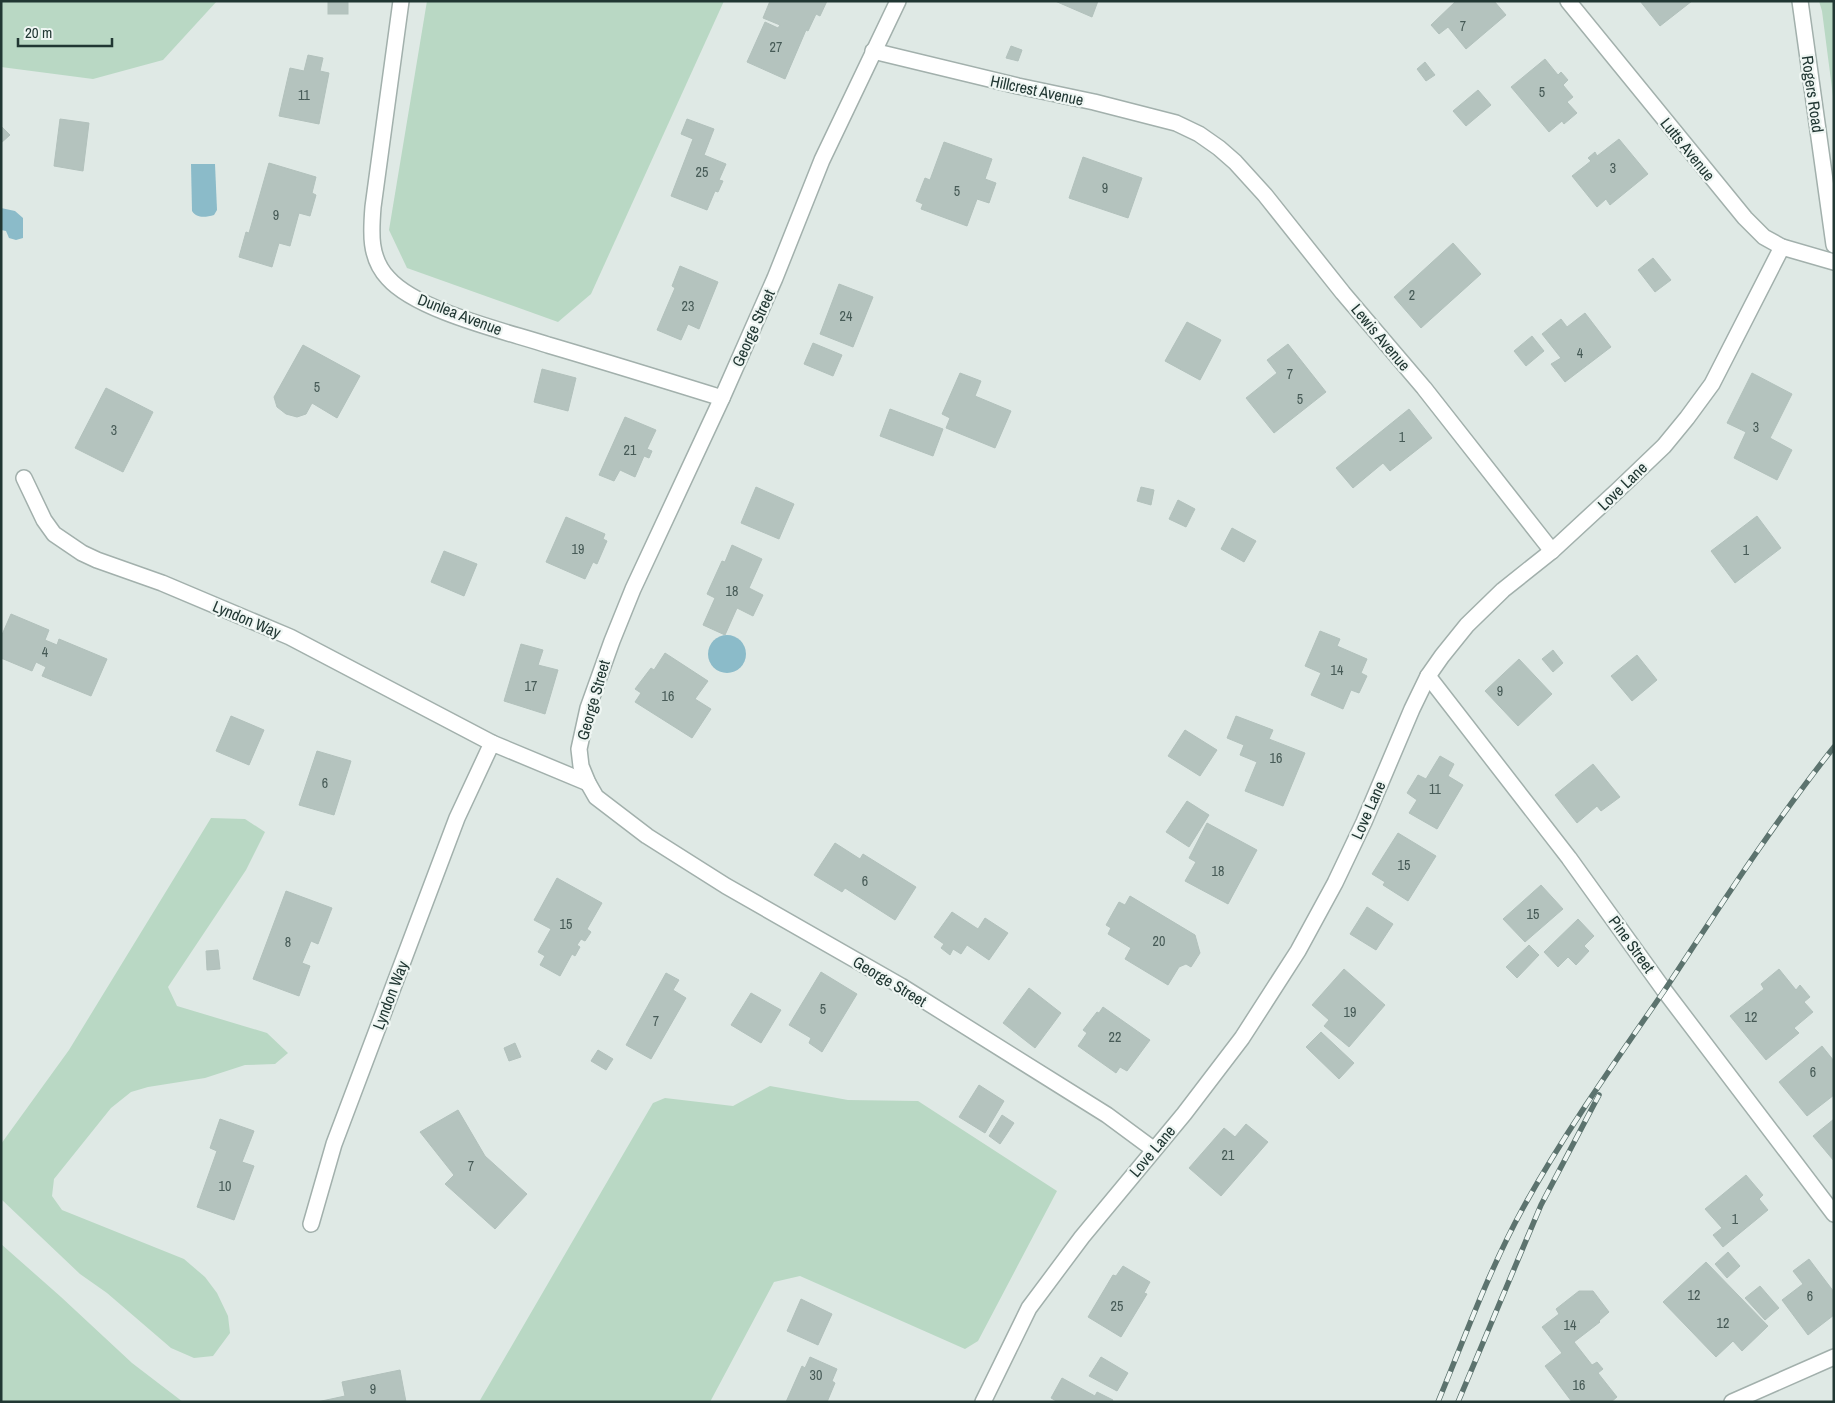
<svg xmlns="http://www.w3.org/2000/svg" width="1835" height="1403" font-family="'Archivo Narrow',sans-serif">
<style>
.green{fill:#b9d8c4}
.water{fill:#8bbbc9}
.building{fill:#b4c3be;stroke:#b2c1bc}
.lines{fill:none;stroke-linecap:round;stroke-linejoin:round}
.minor-casing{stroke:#a2b0ac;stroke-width:18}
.minor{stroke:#fff;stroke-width:15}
.rail-casing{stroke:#5c736e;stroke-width:5.5}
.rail{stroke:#eff6f3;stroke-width:4;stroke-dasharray:11;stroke-linecap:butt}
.labels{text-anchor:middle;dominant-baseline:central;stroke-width:4.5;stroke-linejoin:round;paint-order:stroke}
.number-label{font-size:14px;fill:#465a56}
.street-label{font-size:16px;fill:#213733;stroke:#eff6f3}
</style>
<rect width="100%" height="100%" fill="#dfe9e5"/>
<g class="green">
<path d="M1 1H217L163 60 93 79 1 67Z"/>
<path d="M427 1H724L591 294 558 322 407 268 389 230Z"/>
<path d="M1819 1H1834V104L1822 11Z"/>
<path d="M211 818 245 819 265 832 246 870 168 987 177 1006 267 1033 288 1053 275 1064 245 1065 205 1078 148 1087 131 1092 111 1108 54 1179 52 1196 62 1210 184 1259 205 1277 217 1293 228 1316 230 1333 213 1356 194 1358 171 1348 107 1293 80 1274 1 1199V1144L69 1050Z"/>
<path d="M770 1086 848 1100 918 1101 1057 1191 978 1341 965 1349 800 1276 774 1282 710 1402H479L653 1103 665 1098 733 1106Z"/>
<path d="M1 1244 61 1297 132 1363 183 1402H1Z"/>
</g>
<g class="water">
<path d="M191 164H215L217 210 214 215C206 217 197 219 192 211Z"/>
<path d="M1 208 15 211 23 218V238L16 240 9 238 6 231 1 230Z"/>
<circle cx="727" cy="654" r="19"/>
</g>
<g class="building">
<rect x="328" y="1" width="20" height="13"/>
<path d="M770 1H827L820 16 816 14 808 31 806 30 785 79 747 62 765 22 778 28 780 25 763 18Z"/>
<path d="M1055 1H1098L1092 17Z"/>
<path d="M1456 1H1494L1506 15 1466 49 1448 27 1439 34 1431 25Z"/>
<path d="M1640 1H1692L1660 26Z"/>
<path d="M1011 46 1022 50 1018 61 1006 58Z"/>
<path d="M308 55 323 58 320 71 329 73 319 124 279 116 290 68 304 71Z"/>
<path d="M1545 59 1558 75 1561 72 1568 80 1563 85 1573 97 1567 102 1577 113 1564 124 1562 121 1549 132 1511 87Z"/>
<path d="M1425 62 1435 75 1426 81 1417 69Z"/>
<path d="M1478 90 1491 105 1466 126 1453 111Z"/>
<path d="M60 119 89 123 83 171 54 166Z"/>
<path d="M687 119 714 129 704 155 726 164 719 180 723 181 718 192 715 191 707 210 671 196 693 139 681 134Z"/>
<path d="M2 127 10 135 1 143V128Z"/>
<path d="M1619 139 1648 174 1610 205 1606 199 1597 207 1572 176 1591 161 1588 158 1595 152 1597 156Z"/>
<path d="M944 142 992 159 985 179 996 183 989 203 977 199 967 226 921 209 923 204 916 201 925 178 930 180Z"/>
<path d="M1083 157 1142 178 1128 218 1069 198Z"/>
<path d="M269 163 316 177 312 193 316 195 310 216 299 213 290 246 279 243 272 267 239 257 246 232 249 233Z"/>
<path d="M1453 243 1481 274 1421 328 1394 297Z"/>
<path d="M1653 258 1671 280 1655 292 1638 270Z"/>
<path d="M680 266 718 282 699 329 688 324 681 340 657 330 675 288 672 286Z"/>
<path d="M839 284 873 297 853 347 820 334Z"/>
<path d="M1585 313 1611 347 1565 382 1551 364 1561 358 1542 334 1561 319 1567 327Z"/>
<path d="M1187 322 1221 340 1200 380 1165 361Z"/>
<path d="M1532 336 1544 351 1526 366 1514 351Z"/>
<path d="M813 343 842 355 833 376 804 364Z"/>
<path d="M1288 344 1326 392 1274 433 1246 398 1277 373 1267 360Z"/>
<path d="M303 345 360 376 337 418 312 403 306 414 297 417 286 414 277 407 274 397Z"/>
<path d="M542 369 576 378 568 411 534 402Z"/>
<path d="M960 373 981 381 975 396 1011 411 995 448 946 428 950 418 942 414Z"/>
<path d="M1752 373 1792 394 1770 438 1792 450 1777 480 1734 458 1746 432 1727 423Z"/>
<path d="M106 388 153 412 123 472 75 448Z"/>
<path d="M890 409 943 429 933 456 880 436Z"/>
<path d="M1409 409 1432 438 1390 471 1383 463 1353 488 1336 468Z"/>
<path d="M625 417 656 430 647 449 652 451 649 458 644 456 635 477 620 470 614 481 599 475Z"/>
<path d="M756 487 794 504 779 539 741 523Z"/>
<path d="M1141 487 1154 490 1151 505 1137 501Z"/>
<path d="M1178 500 1195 509 1186 527 1169 519Z"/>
<path d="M1757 516 1781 548 1735 583 1711 551Z"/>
<path d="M566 517 605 534 603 539 607 541 597 564 593 562 585 579 546 562Z"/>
<path d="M1232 528 1256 541 1244 562 1221 549Z"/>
<path d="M732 545 762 559 749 588 763 595 753 616 737 608 725 635 703 625 715 598 707 594 722 561 725 562Z"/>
<path d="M444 551 477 564 464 596 431 582Z"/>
<path d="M11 614 49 630 45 640 57 645 59 639 107 659 91 696 42 676 46 667 36 662 32 671 1 658V637Z"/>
<path d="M1320 631 1340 639 1337 646 1367 659 1361 673 1367 676 1359 693 1351 690 1343 709 1311 695 1321 673 1305 666Z"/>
<path d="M521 644 543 650 538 665 558 670 545 714 504 701Z"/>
<path d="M1553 650 1563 663 1553 672 1542 659Z"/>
<path d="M665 653 708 681 695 699 711 709 692 738 635 702 641 693 635 689 651 668 654 670Z"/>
<path d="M1637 655 1657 680 1632 701 1611 676Z"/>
<path d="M1519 659 1552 694 1518 726 1485 691Z"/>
<path d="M231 716 264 730 249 765 216 751Z"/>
<path d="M1236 716 1273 730 1269 739 1305 753 1283 806 1245 791 1257 762 1240 755 1244 745 1227 738Z"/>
<path d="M1185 730 1217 750 1200 776 1168 756Z"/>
<path d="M317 751 351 761 334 815 299 805Z"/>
<path d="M1440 756 1454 764 1448 776 1463 785 1437 829 1409 813 1417 800 1407 793 1418 775 1426 779Z"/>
<path d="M1593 764 1620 797 1601 811 1597 806 1577 823 1555 795Z"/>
<path d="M1187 801 1209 815 1189 847 1166 832Z"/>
<path d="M1207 823 1257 850 1228 904 1185 881 1196 862 1189 858Z"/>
<path d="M1398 833 1436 856 1408 901 1383 885 1385 882 1372 874Z"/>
<path d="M835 843 860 859 863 854 916 887 895 920 845 888 842 892 814 875Z"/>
<path d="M557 878 602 903 587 929 591 932 585 941 581 939 577 945 580 947 575 956 572 954 560 976 540 965 545 956 538 952 551 929 534 920Z"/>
<path d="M1541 885 1563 909 1525 942 1503 919Z"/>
<path d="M286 891 332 908 318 944 311 941 302 963 310 966 299 996 253 979Z"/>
<path d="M1130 896 1195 935 1200 953 1191 967 1186 964 1179 967 1168 985 1125 959 1131 948 1108 934 1111 928 1106 925 1119 902 1125 905Z"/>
<path d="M1367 907 1393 924 1376 950 1350 934Z"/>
<path d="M952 912 978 929 985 918 1008 933 989 960 967 945 961 954 953 949 950 955 941 948 944 944 934 937Z"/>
<path d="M1578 919 1594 936 1584 946 1589 951 1576 965 1568 957 1558 967 1544 952Z"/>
<path d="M1529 945 1539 955 1517 978 1506 967Z"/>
<path d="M218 950 220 969 207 970 206 951Z"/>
<path d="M1344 969 1385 1005 1349 1047 1324 1026 1329 1020 1312 1005Z"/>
<path d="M1779 969 1796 990 1800 985 1810 997 1804 1002 1813 1012 1794 1028 1799 1033 1766 1060 1730 1016 1764 989 1761 984Z"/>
<path d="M821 972 857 994 822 1052 809 1043 811 1038 789 1025Z"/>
<path d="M666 973 679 980 673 990 686 998 651 1059 626 1045Z"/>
<path d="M1029 988 1061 1013 1035 1048 1003 1023Z"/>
<path d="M751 993 781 1010 761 1043 731 1025Z"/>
<path d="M1103 1007 1150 1040 1127 1071 1120 1067 1116 1073 1078 1046 1087 1033 1083 1030 1097 1012 1099 1013Z"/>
<path d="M1321 1032 1354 1063 1339 1079 1306 1047Z"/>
<path d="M515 1043 521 1057 509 1061 504 1048Z"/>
<path d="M1822 1046 1834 1061V1095L1807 1116 1779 1082Z"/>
<path d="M598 1050 613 1059 606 1070 591 1061Z"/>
<path d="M979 1085 1004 1101 985 1133 959 1117Z"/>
<path d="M458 1110 485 1156 527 1194 495 1229 445 1184 454 1175 420 1132Z"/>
<path d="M1002 1115 1014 1123 1000 1144 989 1136Z"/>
<path d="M220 1119 254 1131 242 1162 254 1166 234 1220 197 1207 217 1151 210 1148Z"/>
<path d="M1834 1119V1161L1813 1136Z"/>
<path d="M1246 1124 1268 1142 1221 1196 1189 1168 1224 1128 1235 1137Z"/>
<path d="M1746 1175 1763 1195 1759 1199 1768 1210 1723 1247 1713 1235 1722 1228 1705 1209Z"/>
<path d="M1728 1252 1740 1266 1727 1278 1715 1264Z"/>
<path d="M1809 1259 1834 1292V1315L1808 1335 1782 1300 1803 1284 1793 1271Z"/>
<path d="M1706 1262 1768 1326 1742 1351 1733 1341 1716 1357 1663 1302Z"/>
<path d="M1123 1266 1150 1282 1144 1293 1147 1294 1121 1337 1088 1317 1113 1275 1116 1276Z"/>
<path d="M1760 1286 1779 1308 1765 1320 1745 1298Z"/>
<path d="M1579 1291H1593L1609 1312 1599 1321 1600 1322 1574 1342 1592 1365 1597 1362 1603 1369 1598 1373 1617 1397 1611 1402H1572L1545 1366 1562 1353 1542 1327 1559 1314 1556 1309Z"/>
<path d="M801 1299 832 1314 818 1345 787 1331Z"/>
<path d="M810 1357 837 1369 832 1381 835 1383 827 1402H786L802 1366 805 1368Z"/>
<path d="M1101 1357 1128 1373 1117 1391 1089 1376Z"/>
<path d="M400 1370 406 1402H317L345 1396 342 1382Z"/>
<path d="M1062 1378 1095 1396 1097 1392 1113 1400 1112 1402H1058L1051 1398Z"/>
</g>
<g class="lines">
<defs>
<g id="minor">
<path d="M401 1 373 207C371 232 369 258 388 278 417 311 505 331 548 345 606 362 664 380 722 398"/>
<path d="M898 1 822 160 775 278 722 398 633 589 612 641 588 708 579 749 581 766 588 783 596 797 647 836 726 886 901 986 1107 1115 1153 1149"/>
<path d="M1568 1 1745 218 1764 237 1782 247 1834 262"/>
<path d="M1800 1 1834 245"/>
<path d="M873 51 1018 86 1094 102 1176 123 1199 134 1219 148 1235 162 1265 195 1343 293 1424 388 1552 551"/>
<path d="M24 478 44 520 54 534 82 553 97 560 162 583 290 637 492 743"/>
<path d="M1428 676 1569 858 1664 990 1834 1214"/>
<path d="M311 1224 334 1144 457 818 492 743 588 783"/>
<path d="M983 1402 1029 1308 1082 1237 1184 1114 1242 1038 1298 951 1335 883 1364 822 1412 709 1428 676 1442 656 1467 625 1503 590 1552 551 1618 490 1664 446 1687 418 1712 384 1782 247"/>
<path d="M1732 1402 1834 1357"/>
</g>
</defs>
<use href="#minor" class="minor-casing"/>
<use href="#minor" class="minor"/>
<defs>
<g id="rail">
<path d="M1438 1402C1465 1337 1489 1270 1523 1208 1565 1132 1615 1062 1664 991 1719 908 1772 825 1834 747"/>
<path d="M1458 1402 1541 1205 1599 1095"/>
</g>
</defs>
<use href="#rail" class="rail-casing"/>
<use href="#rail" class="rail"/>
</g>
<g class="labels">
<g class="number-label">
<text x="1463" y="26">7</text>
<text x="776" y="47">27</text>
<text x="1542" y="92">5</text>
<text x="304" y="95">11</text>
<text x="1613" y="168">3</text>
<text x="702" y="172">25</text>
<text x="1105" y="188">9</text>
<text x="957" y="191">5</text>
<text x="276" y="215">9</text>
<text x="1412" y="295">2</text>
<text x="688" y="306">23</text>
<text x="846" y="316">24</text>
<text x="1580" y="353">4</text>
<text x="1290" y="374">7</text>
<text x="317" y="387">5</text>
<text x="1300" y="399">5</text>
<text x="1756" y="427">3</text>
<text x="114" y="430">3</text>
<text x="1402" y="437">1</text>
<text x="630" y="450">21</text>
<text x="578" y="549">19</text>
<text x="1746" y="550">1</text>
<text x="732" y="591">18</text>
<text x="45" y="652">4</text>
<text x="1337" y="670">14</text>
<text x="531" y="686">17</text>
<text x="1500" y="691">9</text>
<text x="668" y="696">16</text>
<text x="1276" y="758">16</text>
<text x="325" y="783">6</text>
<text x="1435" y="789">11</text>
<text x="1404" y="865">15</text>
<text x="1218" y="871">18</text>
<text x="865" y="881">6</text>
<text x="1533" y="914">15</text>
<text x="566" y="924">15</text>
<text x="1159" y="941">20</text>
<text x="288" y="942">8</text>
<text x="823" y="1009">5</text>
<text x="1350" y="1012">19</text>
<text x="1751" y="1017">12</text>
<text x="656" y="1021">7</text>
<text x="1115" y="1037">22</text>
<text x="1813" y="1072">6</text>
<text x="1228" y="1155">21</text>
<text x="471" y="1166">7</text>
<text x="225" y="1186">10</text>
<text x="1735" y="1219">1</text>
<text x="1694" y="1295">12</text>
<text x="1810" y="1296">6</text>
<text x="1117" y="1306">25</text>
<text x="1723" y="1323">12</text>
<text x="1570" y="1325">14</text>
<text x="816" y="1375">30</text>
<text x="1579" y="1385">16</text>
<text x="373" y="1389">9</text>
</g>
<g class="street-label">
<text transform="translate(1037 90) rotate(12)">Hillcrest Avenue</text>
<text transform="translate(1813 94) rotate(82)">Rogers Road</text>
<text transform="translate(1688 149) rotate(51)">Lutts Avenue</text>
<text transform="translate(460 314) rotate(21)">Dunlea Avenue</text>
<text transform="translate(753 328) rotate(-66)">George Street</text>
<text transform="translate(1381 337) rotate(50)">Lewis Avenue</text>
<text transform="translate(1622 486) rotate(-44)">Love Lane</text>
<text transform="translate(247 619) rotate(23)">Lyndon Way</text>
<text transform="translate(593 700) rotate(-74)">George Street</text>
<text transform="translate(1368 810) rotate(-66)">Love Lane</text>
<text transform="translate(1632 944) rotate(54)">Pine Street</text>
<text transform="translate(890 981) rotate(31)">George Street</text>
<text transform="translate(390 995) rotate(-69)">Lyndon Way</text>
<text transform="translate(1152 1151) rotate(-50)">Love Lane</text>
</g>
</g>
<rect width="1835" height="1403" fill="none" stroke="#213733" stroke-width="5"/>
<path d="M18 38v8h94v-8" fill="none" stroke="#213733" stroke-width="2.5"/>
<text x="25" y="38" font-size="15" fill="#213733" stroke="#eff6f3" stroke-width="4" paint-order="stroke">20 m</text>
</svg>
